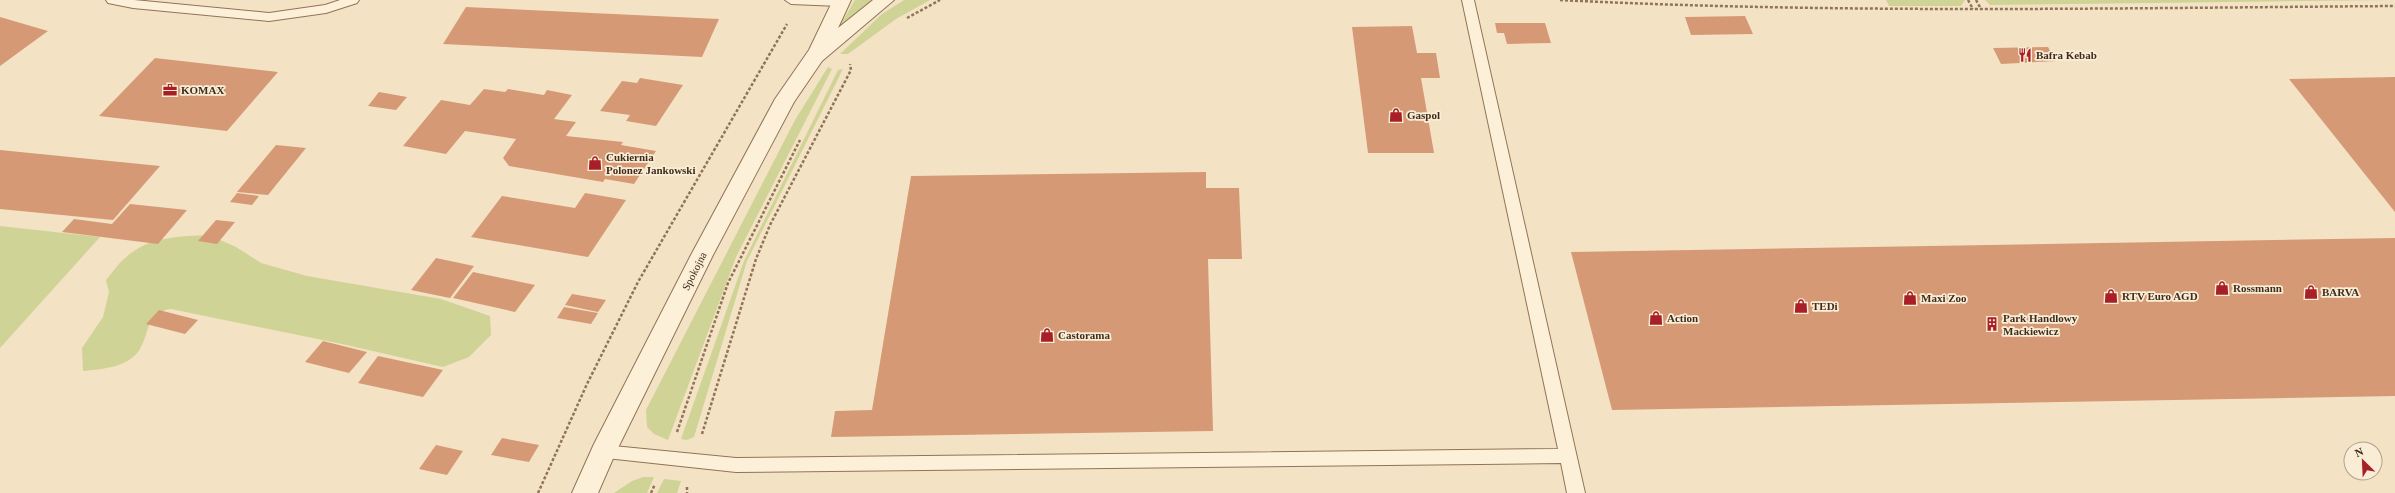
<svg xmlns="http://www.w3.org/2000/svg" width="2395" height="493" font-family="Georgia,serif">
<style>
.green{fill:#cfd396}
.building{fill:#d69975}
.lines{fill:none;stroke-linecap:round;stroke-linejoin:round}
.service-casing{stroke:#917357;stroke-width:2}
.tertiary-casing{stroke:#917357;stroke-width:2}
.path{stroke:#917357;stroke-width:2.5;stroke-dasharray:3 2;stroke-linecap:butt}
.service{fill:#fdf0d9;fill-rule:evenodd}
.tertiary{fill:#fdf0d9;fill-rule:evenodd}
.labels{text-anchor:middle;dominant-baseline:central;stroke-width:3.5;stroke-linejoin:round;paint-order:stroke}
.poi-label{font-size:11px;font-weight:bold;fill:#3f2c1d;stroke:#faedd5;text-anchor:start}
.street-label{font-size:11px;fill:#3f2c1d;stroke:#faedd5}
</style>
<rect width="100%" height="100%" fill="#f3e3c4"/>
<g class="green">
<path d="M855 0H874L842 27H839Z"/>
<path d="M904 0H930L896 19 848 54H840L882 14Z"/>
<path d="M1886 0H1965L1961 6H1889Z"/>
<path d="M1985 0H2395L1990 5Z"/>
<path d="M828 67 832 69 736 257 668 440 654 434 647 427 646 410 795 120Z"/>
<path d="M843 69 747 261 694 437 687 440 681 439 744 261 838 70Z"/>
<path d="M0 226 100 237 0 348Z"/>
<path d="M209 235 236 247 261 263 307 276 441 299 490 316 491 335 469 357 443 367 342 344 171 309C144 312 151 334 138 352 125 368 102 369 83 371L82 348 103 317 109 292 106 280C112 273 117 265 124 259 146 237 180 236 209 235Z"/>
<path d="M643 477H654L647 493H614L632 481Z"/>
<path d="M664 479 681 481 677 493H657Z"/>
</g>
<g class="building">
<path d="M466 7 719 19 702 57 443 44Z"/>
<path d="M1745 16 1753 34 1691 35 1685 17Z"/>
<path d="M0 17 48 31 0 66Z"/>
<path d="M1495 23H1545L1551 43 1507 44 1504 33H1497Z"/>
<path d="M1412 26 1417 53H1436L1440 78H1421L1434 153H1368L1352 27Z"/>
<path d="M2048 47 2056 61 2001 64 1993 48Z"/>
<path d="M155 58 278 72 227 131 99 116Z"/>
<path d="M2395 77V212L2289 79Z"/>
<path d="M640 78 683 85 656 126 626 121 630 115 600 111 622 81 637 83Z"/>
<path d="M484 89 505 92 508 89 544 95 547 90 572 95 554 119 576 122 566 136 623 142 621 145 656 151 634 184 605 179 603 182 509 166 503 158 516 139 465 131 446 154 403 146 441 100 470 105Z"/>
<path d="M379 92 407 97 396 110 368 106Z"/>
<path d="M276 145 306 148 268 195 237 192Z"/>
<path d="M0 150 160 166 113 220 0 209Z"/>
<path d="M1206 172V188H1239L1242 259H1208L1213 431 831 437 835 411 872 410 911 176Z"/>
<path d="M237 193 259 196 252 205 230 202Z"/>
<path d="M585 193 626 200 588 257 471 237 502 196 575 208Z"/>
<path d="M130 204 187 210 158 244 62 232 74 219 112 224Z"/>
<path d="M216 220 235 222 217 244 198 241Z"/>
<path d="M2395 238V396L1612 410 1571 252Z"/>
<path d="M436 258 474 266 450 298 411 290Z"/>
<path d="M473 272 535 285 515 312 453 298Z"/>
<path d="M572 294 606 300 598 312 565 305Z"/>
<path d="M564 307 598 313 591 324 557 318Z"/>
<path d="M159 310 198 320 185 334 146 324Z"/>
<path d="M323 341 367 352 349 373 305 362Z"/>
<path d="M378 356 443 370 423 397 358 383Z"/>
<path d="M502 438 539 445 529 462 491 455Z"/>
<path d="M436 445 463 451 447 475 419 469Z"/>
</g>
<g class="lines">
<defs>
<g id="service">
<path d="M106 0H134L269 13 325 5 340 0H359L357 3 326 13 269 21 133 8 108 3Z"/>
<path d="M785 0H845L846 2 840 6 791 4Z"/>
<path d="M1462 0H1474L1585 493H1567L1561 463 736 472 597 457 595 452 597 447 603 445 736 458 1558 449Z"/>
</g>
<path id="tertiary" d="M833 0H851L838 28 873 0H894L822 61 794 102 713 255 615 454 598 493H572L594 444 691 255 775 99 809 50Z"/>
</defs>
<use href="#service" class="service-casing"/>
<use href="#tertiary" class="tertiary-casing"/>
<g class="path">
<path d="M1560 0C1838 14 2117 8 2395 6"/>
<path d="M1968 0 1973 9"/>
<path d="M1976 0 1981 9"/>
<path d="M907 18 940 0"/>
<path d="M677 432 728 283 800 140"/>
<path d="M702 434 756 259 770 225 851 70 850 64"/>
<path d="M687 487V493"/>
<path d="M538 493 587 384 638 282 787 24"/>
<path d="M651 493 655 484"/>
</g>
<use href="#service" class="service"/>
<use href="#tertiary" class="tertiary"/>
</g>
<defs>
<symbol id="restaurant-bare" viewBox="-9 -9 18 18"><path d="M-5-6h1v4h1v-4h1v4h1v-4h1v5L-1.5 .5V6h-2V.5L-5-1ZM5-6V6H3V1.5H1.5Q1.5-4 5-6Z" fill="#a81f27" stroke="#faedd5" stroke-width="2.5" paint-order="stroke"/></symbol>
<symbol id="office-bare" viewBox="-9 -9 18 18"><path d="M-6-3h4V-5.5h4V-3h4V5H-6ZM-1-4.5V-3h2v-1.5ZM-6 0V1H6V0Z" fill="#a81f27" stroke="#faedd5" stroke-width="2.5" paint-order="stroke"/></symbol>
<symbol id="shop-bare" viewBox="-9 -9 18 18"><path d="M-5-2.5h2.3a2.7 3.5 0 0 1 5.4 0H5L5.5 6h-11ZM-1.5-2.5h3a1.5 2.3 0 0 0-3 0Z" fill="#a81f27" stroke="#faedd5" stroke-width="2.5" paint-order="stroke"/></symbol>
<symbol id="building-bare" viewBox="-9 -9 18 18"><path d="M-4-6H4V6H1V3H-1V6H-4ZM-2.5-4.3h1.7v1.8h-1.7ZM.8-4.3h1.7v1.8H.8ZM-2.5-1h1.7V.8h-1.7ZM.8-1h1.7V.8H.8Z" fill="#a81f27" stroke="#faedd5" stroke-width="2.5" paint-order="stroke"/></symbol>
</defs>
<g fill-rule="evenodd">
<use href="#restaurant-bare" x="2015" y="45" width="20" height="20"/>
<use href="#office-bare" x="160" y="80" width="20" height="20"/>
<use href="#shop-bare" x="1386" y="105" width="20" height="20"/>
<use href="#shop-bare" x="585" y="153" width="20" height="20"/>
<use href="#shop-bare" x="2212" y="278" width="20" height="20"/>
<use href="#shop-bare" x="2301" y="282" width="20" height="20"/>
<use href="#shop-bare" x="2101" y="286" width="20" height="20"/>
<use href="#shop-bare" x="1900" y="288" width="20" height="20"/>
<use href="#shop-bare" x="1791" y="296" width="20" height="20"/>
<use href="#shop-bare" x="1646" y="308" width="20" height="20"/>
<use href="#building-bare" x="1982" y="314" width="20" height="20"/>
<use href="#shop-bare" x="1037" y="325" width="20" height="20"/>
</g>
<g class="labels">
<g class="poi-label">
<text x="2036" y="55">Bafra Kebab</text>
<text x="181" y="90">KOMAX</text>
<text x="1407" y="115">Gaspol</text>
<text x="606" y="157">Cukiernia<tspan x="606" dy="13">Polonez Jankowski</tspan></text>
<text x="2233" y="288">Rossmann</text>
<text x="2322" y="292">BARVA</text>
<text x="2122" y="296">RTV Euro AGD</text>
<text x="1921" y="298">Maxi Zoo</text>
<text x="1812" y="306">TEDi</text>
<text x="1667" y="318">Action</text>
<text x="2003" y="318">Park Handlowy<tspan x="2003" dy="13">Mackiewicz</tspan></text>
<text x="1058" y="335">Castorama</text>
</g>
<g class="street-label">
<text transform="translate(694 271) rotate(-63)">Spokojna</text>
</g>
</g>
<g transform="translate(2363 461) rotate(336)"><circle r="19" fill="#faedd5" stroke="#afa08b"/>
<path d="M0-3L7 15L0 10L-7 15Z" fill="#a81f27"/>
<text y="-6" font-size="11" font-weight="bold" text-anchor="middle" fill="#3f2c1d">N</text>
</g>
</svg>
